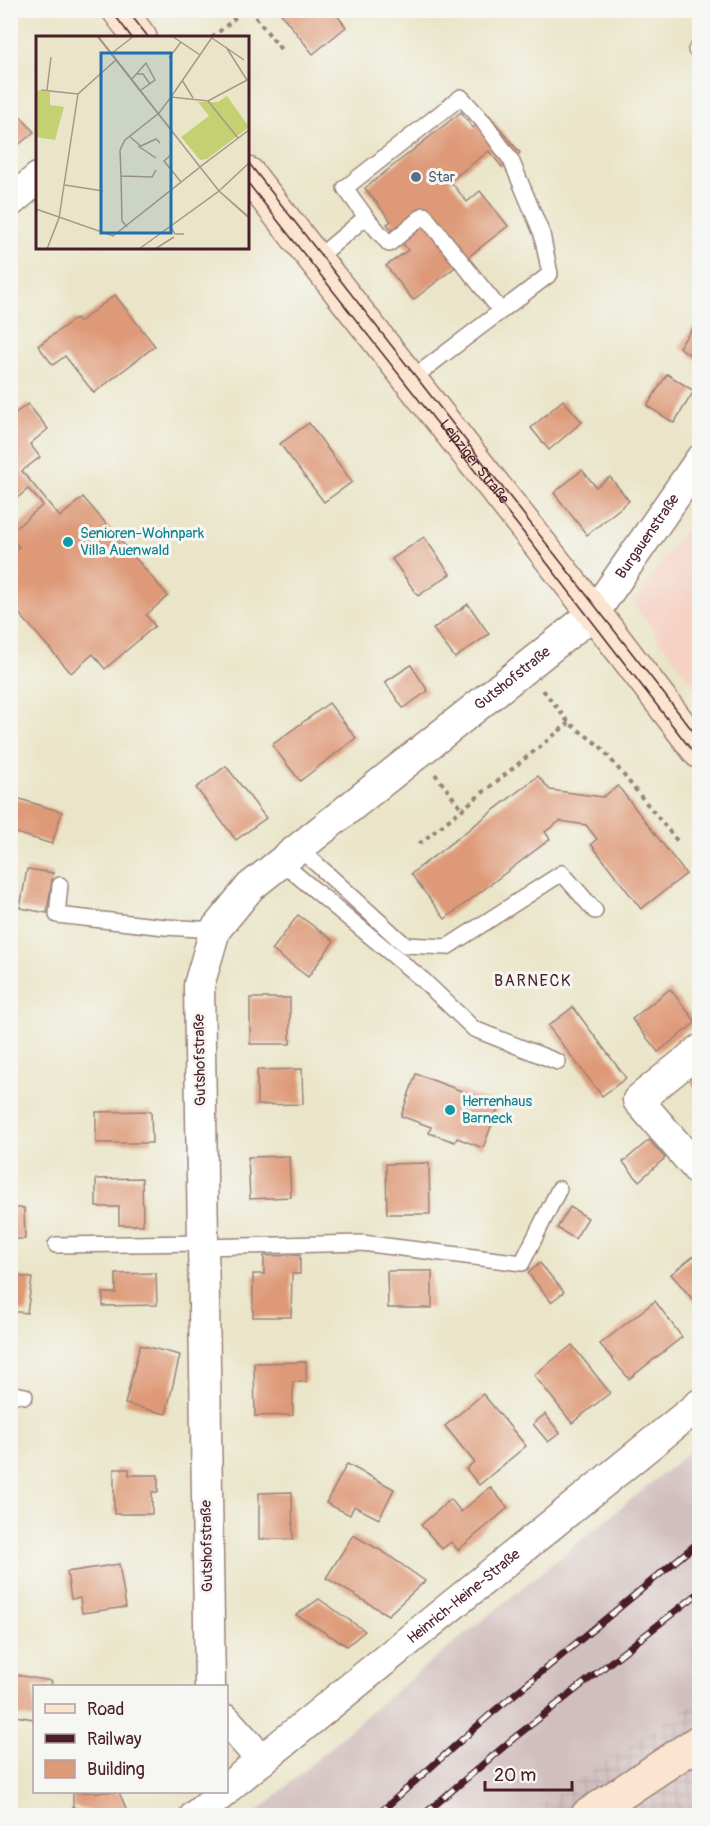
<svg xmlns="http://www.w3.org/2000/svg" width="710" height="1826" font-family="Pangolin,sans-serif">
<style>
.built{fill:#f6d2c4}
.industrial{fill:url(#industrial-grid)}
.railway{fill:#d1bfbe}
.building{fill:#de9a78}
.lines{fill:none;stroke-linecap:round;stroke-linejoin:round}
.lane-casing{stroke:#9a827a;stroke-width:18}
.street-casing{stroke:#9a827a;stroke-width:33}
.secondary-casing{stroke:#9a827a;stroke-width:36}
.path{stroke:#9a827a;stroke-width:4;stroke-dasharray:4.5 4.5;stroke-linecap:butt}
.lane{stroke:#fff;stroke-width:15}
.street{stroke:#fff;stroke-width:30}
.secondary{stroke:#fce5d0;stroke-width:33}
.tram{stroke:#4a1f2b;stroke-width:1.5}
.rail-casing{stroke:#4a1f2b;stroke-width:7}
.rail{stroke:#f6f6f2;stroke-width:4.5;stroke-dasharray:14;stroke-linecap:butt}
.service-dot{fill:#5c6f8a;stroke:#f6f6f2;stroke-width:2}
.culture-dot{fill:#0f9aa8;stroke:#f6f6f2;stroke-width:2}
.labels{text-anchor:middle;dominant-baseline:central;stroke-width:6;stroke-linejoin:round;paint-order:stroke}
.service-label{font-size:15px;fill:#4e5e75;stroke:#f6f6f2;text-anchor:start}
.street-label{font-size:15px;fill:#4a1f2b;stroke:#f6f6f2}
.culture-label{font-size:15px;fill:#0d838f;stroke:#f6f6f2;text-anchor:start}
.neighbourhood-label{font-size:16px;letter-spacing:1.5px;fill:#4a1f2b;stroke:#f6f6f2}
.inset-road{fill:none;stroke:#aa9689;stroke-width:1.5}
.view{fill:#1f6fb2;fill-opacity:0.15;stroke:#1f6fb2;stroke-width:3}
.inset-edge{fill:none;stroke:#4a1f2b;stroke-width:3}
</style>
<defs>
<pattern id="industrial-grid" width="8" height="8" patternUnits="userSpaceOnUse" patternTransform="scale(1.5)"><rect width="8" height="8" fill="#d1bfbe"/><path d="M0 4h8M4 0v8" fill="none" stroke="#b5a4a3"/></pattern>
</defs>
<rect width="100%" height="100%" fill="#f6f6f2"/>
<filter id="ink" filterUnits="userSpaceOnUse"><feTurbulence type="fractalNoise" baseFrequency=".0167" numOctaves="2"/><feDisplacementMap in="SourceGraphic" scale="12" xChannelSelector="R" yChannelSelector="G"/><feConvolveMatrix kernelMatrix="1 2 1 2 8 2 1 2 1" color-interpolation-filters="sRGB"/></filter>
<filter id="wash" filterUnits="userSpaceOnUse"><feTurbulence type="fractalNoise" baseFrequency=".008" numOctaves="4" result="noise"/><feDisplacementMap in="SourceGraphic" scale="24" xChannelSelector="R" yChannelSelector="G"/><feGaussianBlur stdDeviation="1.35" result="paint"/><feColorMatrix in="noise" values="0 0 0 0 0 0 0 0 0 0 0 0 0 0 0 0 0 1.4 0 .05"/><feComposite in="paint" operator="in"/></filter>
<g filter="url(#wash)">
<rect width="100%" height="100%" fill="#eae5c8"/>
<path class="built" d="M699 510V693L633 603Z"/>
<path class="industrial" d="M699 1699V1815H524Z"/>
<path class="railway" d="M699 1444V1699L524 1815H254L376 1707Z"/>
<g id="blocks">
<g class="building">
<path d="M278 10H333L346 27 313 54Z"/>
<path d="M10 104 34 132 10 152Z"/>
<path d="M461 112 473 128 489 115 520 153 502 167 489 151 450 181 467 202 480 191 508 226 413 300 386 266 408 250 387 224 391 221 365 188Z"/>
<path d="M115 295 155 346 94 393 65 356 53 365 38 346 76 318 79 322Z"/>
<path d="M700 318V362L679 347Z"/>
<path d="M667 374 694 391 674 423 647 406Z"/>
<path d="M563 400 582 422 549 450 531 428Z"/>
<path d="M28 404 48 429 30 444 40 457 22 471 60 517 83 497 168 596 146 615 155 626 105 669 93 654 71 673 10 603V554L19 547 10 537V533L43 505 28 489 10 504V417Z"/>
<path d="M309 423 352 482 324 502 280 444Z"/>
<path d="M582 470 596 487 610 477 629 501 587 535 554 493Z"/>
<path d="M424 537 450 574 418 596 392 559Z"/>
<path d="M468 604 489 634 455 658 433 629Z"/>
<path d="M411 665 428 691 403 708 385 682Z"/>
<path d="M329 703 356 738 300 781 272 745Z"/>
<path d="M226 766 266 818 236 840 196 788Z"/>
<path d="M538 776 550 790 603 797 618 786 686 874 641 909 591 844 597 839 586 825 560 821 545 832 550 839 445 919 411 874Z"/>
<path d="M10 796 62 812 52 844 10 831Z"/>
<path d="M27 869 53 873 47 913 20 908Z"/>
<path d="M298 915 334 941 308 977 272 950Z"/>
<path d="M10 917 16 918 12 947H10Z"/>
<path d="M670 989 696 1022 658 1052 632 1019Z"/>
<rect x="250" y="998" width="40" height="46"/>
<path d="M573 1007 626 1078 602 1096 548 1026Z"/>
<path d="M302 1069 303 1104 257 1105V1070Z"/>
<path d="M416 1074 499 1105 483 1148 457 1138 455 1142 429 1133 431 1127 401 1116Z"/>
<path d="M700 1075V1093L691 1082Z"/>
<path d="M151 1111 152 1143H96V1112Z"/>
<path d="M649 1140 665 1158 639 1181 623 1162Z"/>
<path d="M289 1156 291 1197 250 1199 248 1157Z"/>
<path d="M429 1163 430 1214H387L386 1164Z"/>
<path d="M142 1178 143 1225H119V1207H96V1179Z"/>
<path d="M570 1207 588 1218 575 1239 557 1228Z"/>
<path d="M10 1208H24L25 1239H10Z"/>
<path d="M700 1251V1308L671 1274Z"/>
<path d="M300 1255V1274H292L291 1317H253V1274H264V1256Z"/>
<path d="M540 1263 564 1292 551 1302 528 1273Z"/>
<path d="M387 1271H432V1308H388Z"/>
<path d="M156 1273 157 1305 103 1306V1293H116V1274Z"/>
<path d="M10 1275 32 1278 27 1313 10 1311Z"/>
<path d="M655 1301 682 1337 629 1379 600 1344Z"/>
<path d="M140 1345 180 1355 166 1414 125 1404Z"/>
<path d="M572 1345 610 1393 572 1423 534 1375Z"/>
<path d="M306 1362V1382H293V1415L255 1416 254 1363Z"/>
<path d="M483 1394 526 1446 479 1485 466 1469 474 1462 445 1426Z"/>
<path d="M545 1414 560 1433 548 1442 533 1424Z"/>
<path d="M347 1464 394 1489 379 1519 354 1506 350 1515 326 1503Z"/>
<path d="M114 1469H129V1475H158V1492H152V1514H114Z"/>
<path d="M490 1487 508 1508 458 1550 451 1542 442 1549 421 1525 451 1499 461 1512Z"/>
<path d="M292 1492 293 1539H259V1493Z"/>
<path d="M353 1535 385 1553 425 1581 388 1615 326 1578Z"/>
<path d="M119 1564 126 1607 82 1613 80 1598 71 1599 67 1572Z"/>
<path d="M319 1599 365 1631 347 1646 296 1615Z"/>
<path d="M10 1674 52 1681 51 1686H34V1719L10 1715Z"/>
<path d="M73 1792H119L128 1814 96 1813 73 1807Z"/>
</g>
</g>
</g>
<g filter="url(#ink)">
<use href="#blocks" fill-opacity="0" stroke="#9a827a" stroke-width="1.5"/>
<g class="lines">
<defs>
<g id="lane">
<path d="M696 50 700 45"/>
<path d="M366 217 389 244 424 215 501 311"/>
<path d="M315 260 366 217 345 188 461 97 482 120 511 160 542 234 550 274 410 380"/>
<path d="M299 848 405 945 447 947 562 873 595 911"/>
<path d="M281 862 423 980 474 1029 558 1062"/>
<path d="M60 885 57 915 165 927 215 930"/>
<path d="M56 1245 202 1243"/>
<path d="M202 1247 362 1243 522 1263 559 1189"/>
<path d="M10 1393 25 1396"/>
</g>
<g id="street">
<path d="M10 202 38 178"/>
<path d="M700 1050 638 1100 700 1172"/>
<path id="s1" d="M210 1686 199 985 215 930 250 887 594 613 700 460"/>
<path d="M226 1720 262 1760"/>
<path id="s2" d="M226 1789 700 1404"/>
<path d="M195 1816 224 1792"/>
</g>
<g id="secondary">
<path d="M119 10 140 38"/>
<path id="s3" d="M248 174 594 613 700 752"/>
<path d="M587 1816 700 1741"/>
</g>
</defs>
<use href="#lane" class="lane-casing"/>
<use href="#street" class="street-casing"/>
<use href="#secondary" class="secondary-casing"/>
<g class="path">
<path d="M250 10 283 52"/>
<path d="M212 38 244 10"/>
<path d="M543 690 569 723 600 746 678 842"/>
<path d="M435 774 462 809"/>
<path d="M419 844 569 723"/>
</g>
<use href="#lane" class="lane"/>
<use href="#street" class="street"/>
<use href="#secondary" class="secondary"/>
<g class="tram">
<path d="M111 10 132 38"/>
<path d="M127 10 149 38"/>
<path d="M248 162 700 740"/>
<path d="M248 183 523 532 700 761"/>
</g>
<defs>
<g id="rail">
<path d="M376 1816 493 1712 700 1541"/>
<path d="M422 1816 514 1738 700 1592"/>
</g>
</defs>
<use href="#rail" class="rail-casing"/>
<use href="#rail" class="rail"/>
</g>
</g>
<circle class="service-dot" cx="416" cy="177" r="6"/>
<g class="culture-dot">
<circle cx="68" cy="542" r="6"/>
<circle cx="450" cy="1110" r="6"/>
</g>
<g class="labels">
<g class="service-label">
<text x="428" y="177">Star</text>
</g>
<g class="street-label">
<text stroke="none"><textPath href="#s3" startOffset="366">Leipziger Straße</textPath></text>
<text stroke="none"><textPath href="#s1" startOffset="1347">Burgauenstraße</textPath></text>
<text stroke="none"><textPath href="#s1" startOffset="1149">Gutshofstraße</textPath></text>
<text transform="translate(200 1060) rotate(-91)">Gutshofstraße</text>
<text transform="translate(207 1546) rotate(-91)">Gutshofstraße</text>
<text stroke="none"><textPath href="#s2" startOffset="306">Heinrich-Heine-Straße</textPath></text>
</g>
<g class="culture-label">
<text x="80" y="533">Senioren-Wohnpark<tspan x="80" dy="17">Villa Auenwald</tspan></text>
<text x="462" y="1101">Herrenhaus<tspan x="462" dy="17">Barneck</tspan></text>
</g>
<g class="neighbourhood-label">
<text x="533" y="981">BARNECK</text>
</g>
</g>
<g transform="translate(36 36)">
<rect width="213" height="213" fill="#eae5c8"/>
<path d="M191 60 213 91 171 123 164 124 145 101 173 80 162 66H182Z" fill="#c3d173"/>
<path d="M0 54 14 56V69L28 71 19 104 0 101Z" fill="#c3d173"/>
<path class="inset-road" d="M61 0 183 155 213 182M136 0 164 19M176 2 208 24M190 11 211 44M76 17 98 0M133 22 145 6M101 38H107L114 48M96 43 110 27 119 44 105 54M146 44 157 62M5 54 42 58M11 54 15 21M135 61 177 0M172 65 202 102M94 101 105 110 120 103 124 107M102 110 120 122M136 118 128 125 145 146M213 127 183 155 213 181M85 140 116 141 120 134M29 149 67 155M0 173 77 200 164 131 62 0M134 190 139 198H148M91 191 86 185 85 140 84 114 89 104 123 77 135 61 172 65 213 43M11 213 23 182 42 58 81 23M103 213 183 155 164 131 213 94M119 213 138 201"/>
<path class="view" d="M65 17H135V197H65Z"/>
<rect width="213" height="213" class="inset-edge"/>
</g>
<rect width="710" height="1826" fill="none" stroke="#f6f6f2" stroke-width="36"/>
<rect x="33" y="1685" width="195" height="108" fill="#f6f6f2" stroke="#b1a0a2" stroke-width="1.5"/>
<rect x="45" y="1704" width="30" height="9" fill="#fce5d0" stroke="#b1a0a2" stroke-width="1.5"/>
<text x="87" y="1715" font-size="18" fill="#4a1f2b">Road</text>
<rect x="45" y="1734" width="30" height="9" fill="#4a1f2b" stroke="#b1a0a2" stroke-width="1.5"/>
<text x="87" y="1745" font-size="18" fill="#4a1f2b">Railway</text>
<rect x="45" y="1760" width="30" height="18" fill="#de9a78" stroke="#b1a0a2" stroke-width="1.5"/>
<text x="87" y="1775" font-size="18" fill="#4a1f2b">Building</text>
<path d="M485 1781v9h87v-9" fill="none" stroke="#4a1f2b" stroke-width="3"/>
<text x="494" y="1781" font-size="18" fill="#4a1f2b" stroke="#f6f6f2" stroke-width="4.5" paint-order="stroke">20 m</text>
</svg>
